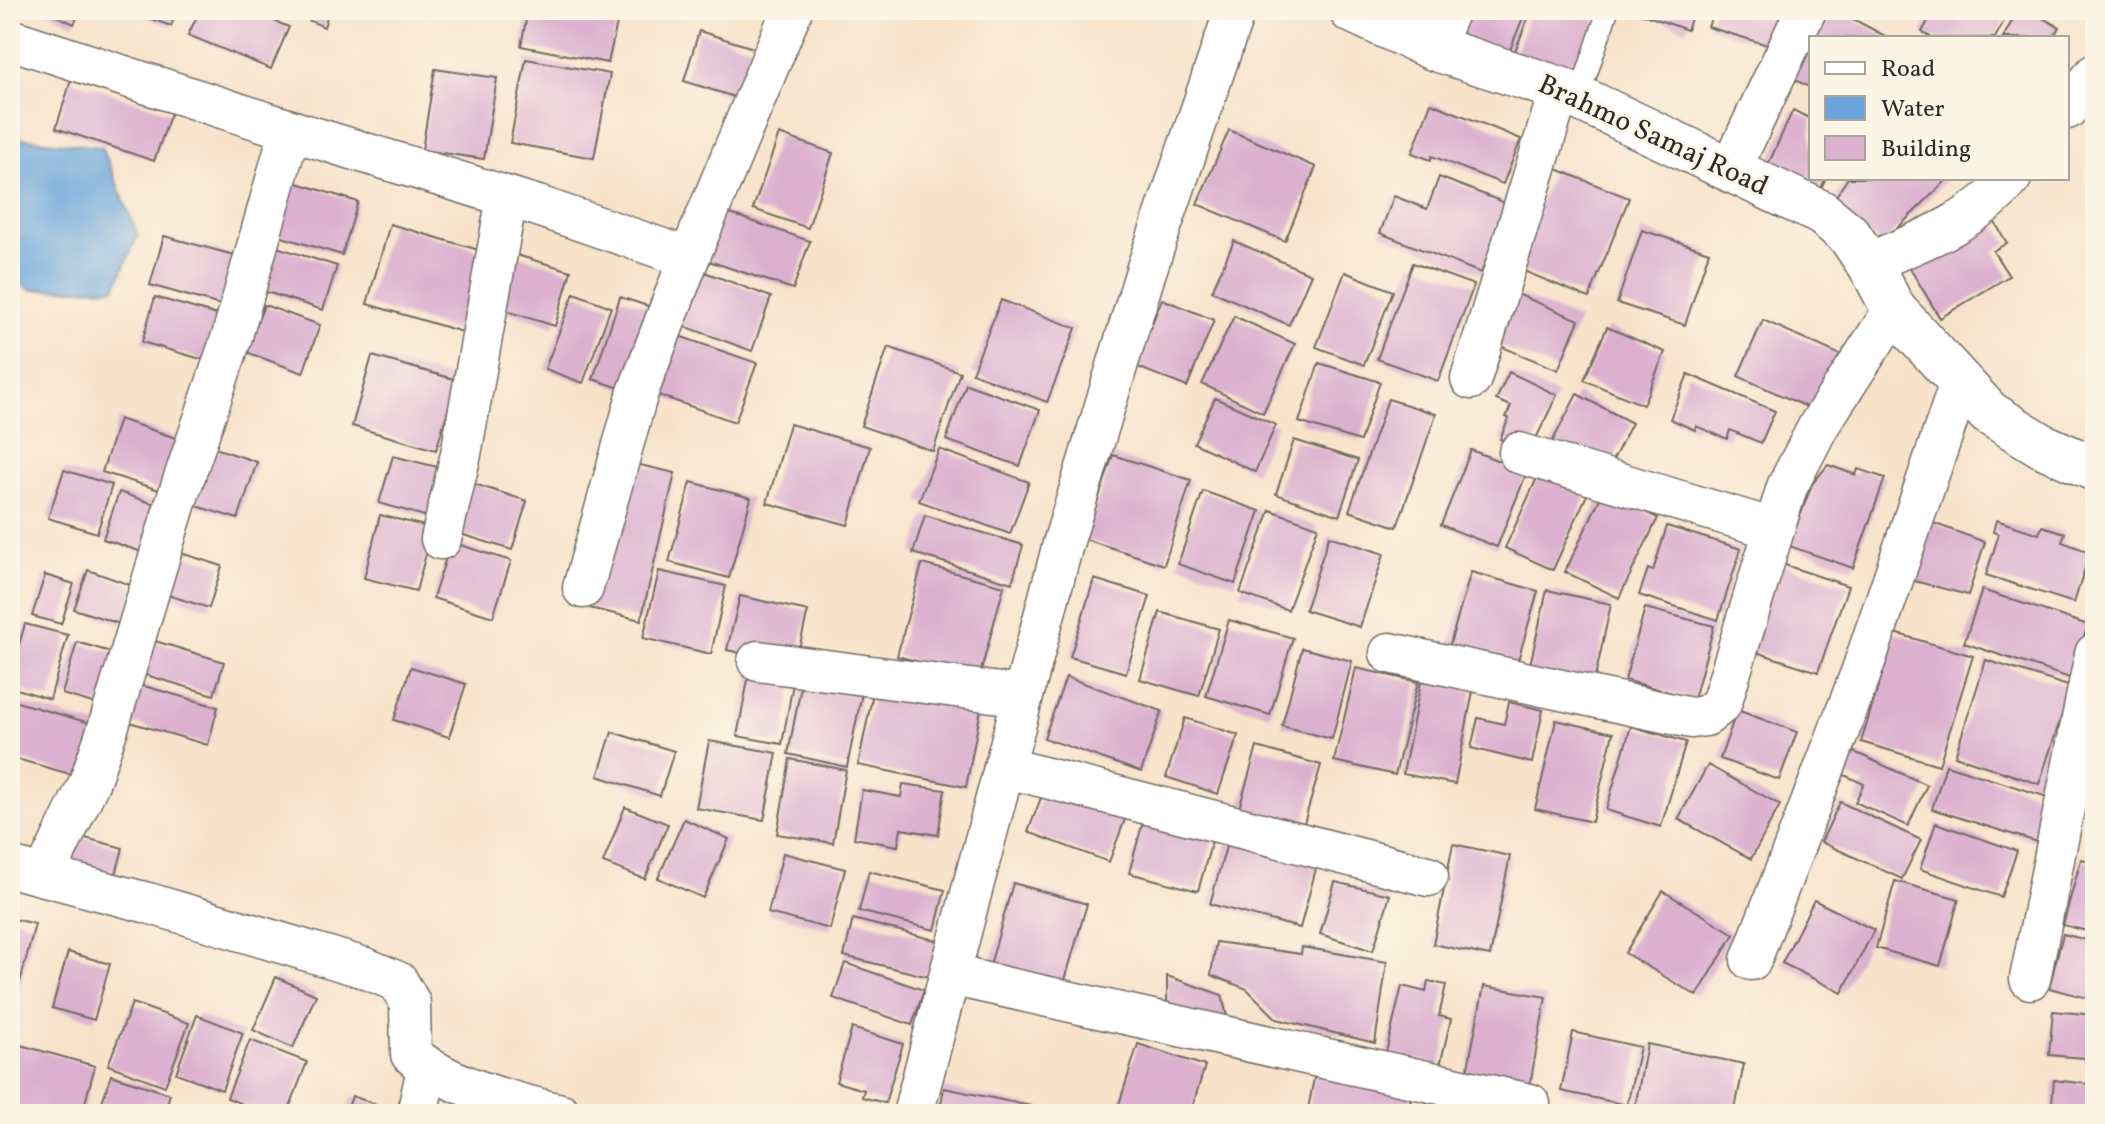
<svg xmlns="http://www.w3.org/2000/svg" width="2105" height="1124" font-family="Vollkorn,serif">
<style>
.water{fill:#6ba5db;stroke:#4b6883;stroke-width:2}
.building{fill:#dcb1d0}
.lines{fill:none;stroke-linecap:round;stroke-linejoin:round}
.service-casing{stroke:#726b63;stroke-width:23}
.minor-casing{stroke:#726b63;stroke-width:43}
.tertiary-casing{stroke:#726b63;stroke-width:47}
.service{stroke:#fff;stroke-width:20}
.minor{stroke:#fff;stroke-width:40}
.tertiary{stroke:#fff;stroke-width:44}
.labels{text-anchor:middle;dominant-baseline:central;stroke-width:6;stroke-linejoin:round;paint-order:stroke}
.street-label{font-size:28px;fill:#2b2b2b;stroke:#fcf5e5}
</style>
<rect width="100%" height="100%" fill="#fcf5e5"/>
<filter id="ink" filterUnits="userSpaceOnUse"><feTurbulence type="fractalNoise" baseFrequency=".0125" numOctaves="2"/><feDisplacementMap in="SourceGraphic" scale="16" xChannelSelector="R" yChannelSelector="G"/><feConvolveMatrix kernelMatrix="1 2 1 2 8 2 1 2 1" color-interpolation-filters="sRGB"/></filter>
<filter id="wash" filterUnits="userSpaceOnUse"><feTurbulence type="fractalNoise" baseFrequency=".006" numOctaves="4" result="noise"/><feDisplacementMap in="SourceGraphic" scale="32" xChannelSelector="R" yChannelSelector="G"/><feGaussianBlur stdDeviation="1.8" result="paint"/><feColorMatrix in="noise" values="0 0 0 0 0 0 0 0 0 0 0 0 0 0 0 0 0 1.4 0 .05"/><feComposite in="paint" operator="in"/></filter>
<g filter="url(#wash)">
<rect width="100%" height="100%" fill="#f7e3ca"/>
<path class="water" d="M10 137 102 147 138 235 115 288 30 290 10 274Z"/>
<g id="blocks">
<g class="building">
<path d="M44 10H81L74 24Z"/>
<path d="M126 10H177L171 26Z"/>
<path d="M200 10H247L289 27 271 69 188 35Z"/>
<path d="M285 10H329L324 27Z"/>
<path d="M528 10H551L617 23 608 63 521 46Z"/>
<path d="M1461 10H1526L1508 55 1451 34Z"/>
<path d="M1531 10H1600L1573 87 1511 62Z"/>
<path d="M1631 10H1694L1687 30Z"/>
<path d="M1714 10H1782L1771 46 1708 27Z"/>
<path d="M1822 10H1836L1889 38H1811V88L1787 76Z"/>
<path d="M1934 10H1989L2005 19 1995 38H1932L1922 32Z"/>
<path d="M2018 10H2028L2059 27 2053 38H2003Z"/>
<path d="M699 31 763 51 747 101 684 81Z"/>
<path d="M526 59 610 74 594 158 510 143Z"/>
<path d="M435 69 497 78 484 159 422 150Z"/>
<path d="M71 80 171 113 154 161 56 128Z"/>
<path d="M1431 103 1521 139 1503 184 1432 156 1431 160 1412 153Z"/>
<path d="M1793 110 1811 119V178H1826L1819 192 1767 167Z"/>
<path d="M1229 130 1316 167 1285 241 1197 204Z"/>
<path d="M779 134 833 153 808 228 753 209Z"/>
<path d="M1554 168 1629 198 1589 298 1514 267Z"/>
<path d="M1439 177 1508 204 1481 273 1380 233 1394 196 1427 209Z"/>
<path d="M1848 178H1944L1947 180 1882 243 1828 208Z"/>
<path d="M288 180 358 202 342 255 272 234Z"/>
<path d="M722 211 810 241 793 289 706 260Z"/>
<path d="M1991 216 2007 243 1993 251 2009 276 1940 318 1908 265Z"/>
<path d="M390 224 489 253 466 333 367 304Z"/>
<path d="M1642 230 1709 252 1685 325 1617 303Z"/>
<path d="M164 236 245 258 231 308 150 285Z"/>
<path d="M1234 241 1311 274 1289 325 1212 291Z"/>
<path d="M267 244 337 266 323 310 254 288Z"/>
<path d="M513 254 571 271 555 326 497 308Z"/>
<path d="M1413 263 1474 285 1438 381 1377 359Z"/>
<path d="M694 268 771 297 752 351 673 322Z"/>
<path d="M1345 272 1393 291 1364 365 1316 347Z"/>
<path d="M1505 289 1579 320 1558 370 1483 339Z"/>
<path d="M574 293 611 307 583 383 545 369Z"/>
<path d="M155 297 231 319 218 364 142 342Z"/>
<path d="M620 297 663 311 635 393 593 379Z"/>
<path d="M1162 299 1214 320 1187 387 1135 366Z"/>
<path d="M1001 300 1076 328 1047 402 972 373Z"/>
<path d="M264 305 320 325 303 373 246 352Z"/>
<path d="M1234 316 1295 344 1263 413 1202 384Z"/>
<path d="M1763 320 1845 357 1818 412 1738 376Z"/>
<path d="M1607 327 1665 352 1643 405 1584 380Z"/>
<path d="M676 335 757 363 735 422 655 394Z"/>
<path d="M888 347 960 372 933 451 861 426Z"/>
<path d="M372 356 457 380 436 450 352 426Z"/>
<path d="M1319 363 1380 382 1360 441 1299 422Z"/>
<path d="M1509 372 1557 395 1529 453 1500 439 1509 418 1506 417 1511 406 1496 400Z"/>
<path d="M1688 374 1775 411 1761 443 1730 430 1727 439 1696 426 1695 430 1670 419Z"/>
<path d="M966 384 1040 410 1020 466 946 440Z"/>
<path d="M1577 394 1632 423 1605 475 1550 446Z"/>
<path d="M1215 398 1276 425 1255 472 1194 443Z"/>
<path d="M1388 399 1436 414 1397 527 1349 511Z"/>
<path d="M119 419 176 438 159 490 102 472Z"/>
<path d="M790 424 870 447 848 525 767 503Z"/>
<path d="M1294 440 1358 460 1339 516 1276 494Z"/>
<path d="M206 445 257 462 238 519 187 503Z"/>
<path d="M939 449 1029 482 1010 534 919 501Z"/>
<path d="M1471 450 1527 472 1497 547 1441 525Z"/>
<path d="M1113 455 1191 480 1164 565 1085 539Z"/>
<path d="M393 456 449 470 435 519 379 503Z"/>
<path d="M618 460 675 473 641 620 585 607Z"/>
<path d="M1828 465 1856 475 1858 469 1885 478 1853 568 1789 546 1812 484Z"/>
<path d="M1542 467 1590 488 1553 570 1505 548Z"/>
<path d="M64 470 112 485 97 533 48 518Z"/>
<path d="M468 482 527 501 512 550 451 531Z"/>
<path d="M691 482 751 498 729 578 669 562Z"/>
<path d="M1203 491 1260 511 1235 584 1178 564Z"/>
<path d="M119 492 160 506 145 553 103 539Z"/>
<path d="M1603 492 1658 518 1619 598 1565 572Z"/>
<path d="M1270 510 1318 527 1288 610 1240 593Z"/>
<path d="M380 515 433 528 416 591 364 578Z"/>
<path d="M925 515 1023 545 1012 583 913 553Z"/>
<path d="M1922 519 1985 542 1968 595 1903 578Z"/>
<path d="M1996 520 2039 534 2042 526 2065 533 2062 542 2090 552 2074 603 1986 575 1999 534 1993 532Z"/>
<path d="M1667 526 1741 549 1718 620 1639 595 1648 569 1653 571Z"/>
<path d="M1329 536 1384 554 1360 627 1305 610Z"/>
<path d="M451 542 511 561 493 617 433 598Z"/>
<path d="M168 549 222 566 209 608 155 591Z"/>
<path d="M1776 562 1848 586 1818 672 1747 649Z"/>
<path d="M922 564 1004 586 979 678 897 656Z"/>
<path d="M88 570 136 587 123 625 74 609Z"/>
<path d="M659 571 726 586 711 654 643 638Z"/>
<path d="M1471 572 1538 591 1514 674 1447 654Z"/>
<path d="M45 575 74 584 61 624 32 616Z"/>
<path d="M1094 579 1150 596 1126 673 1070 657Z"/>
<path d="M1547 590 1611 604 1592 692 1527 678Z"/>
<path d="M1982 590 2088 625 2070 678 1964 643Z"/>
<path d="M740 596 808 611 795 665 727 650Z"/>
<path d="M1645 608 1714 626 1694 699 1625 680Z"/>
<path d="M1160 612 1219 629 1199 696 1140 679Z"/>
<path d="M1229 620 1293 638 1270 715 1206 696Z"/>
<path d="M25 624 68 635 50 699 10 687V677Z"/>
<path d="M1895 633 1973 656 1939 765 1861 742Z"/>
<path d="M142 637 224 662 214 695 132 671Z"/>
<path d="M77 642 117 654 103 706 62 694Z"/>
<path d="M1302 648 1352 661 1332 739 1282 726Z"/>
<path d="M1986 660 2071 687 2039 784 1955 756Z"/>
<path d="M411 667 466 684 449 737 394 720Z"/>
<path d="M1356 668 1418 682 1395 775 1334 761Z"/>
<path d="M750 670 794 678 782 744 737 736Z"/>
<path d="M803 676 863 688 847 767 788 754Z"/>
<path d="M1066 677 1162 711 1141 772 1044 738Z"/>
<path d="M1421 681 1473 691 1455 784 1403 774Z"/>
<path d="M130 682 218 707 208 745 119 719Z"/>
<path d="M874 688 981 709 966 787 858 765Z"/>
<path d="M10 700 100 726 84 778 10 757Z"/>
<path d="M1509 702 1543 710 1532 763 1471 748 1478 718 1504 724Z"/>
<path d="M1737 710 1797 732 1779 780 1720 759Z"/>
<path d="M1185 718 1238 735 1218 794 1166 777Z"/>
<path d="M1556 720 1613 733 1592 822 1535 809Z"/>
<path d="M1631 726 1686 742 1661 827 1606 810Z"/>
<path d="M612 732 674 751 660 796 598 776Z"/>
<path d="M709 741 777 753 764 820 696 808Z"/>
<path d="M1257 747 1321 765 1302 830 1238 812Z"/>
<path d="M1852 751 1927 785 1908 826 1855 802 1864 784 1842 774Z"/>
<path d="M790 759 846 770 833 843 777 834Z"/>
<path d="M1708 765 1780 805 1751 859 1678 819Z"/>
<path d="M1946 765 2051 798 2037 842 1932 809Z"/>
<path d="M1047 782 1128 811 1109 862 1028 832Z"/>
<path d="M903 784 945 790 938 835 901 829 898 846 854 838 862 790 901 797Z"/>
<path d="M1840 802 1921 840 1902 879 1821 842Z"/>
<path d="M625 807 668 824 645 879 603 863Z"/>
<path d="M1144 818 1213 837 1198 891 1129 873Z"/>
<path d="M684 819 729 839 703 898 658 878Z"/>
<path d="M1936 823 2017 851 2001 897 1920 869Z"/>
<path d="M74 835 123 848 114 882 65 868Z"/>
<path d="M1229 836 1318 861 1300 928 1210 904Z"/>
<path d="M1453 844 1510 856 1490 956 1433 944Z"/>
<path d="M783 853 845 869 830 929 768 913Z"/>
<path d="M2081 859 2095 862V933L2063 925Z"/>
<path d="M869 871 945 890 935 930 859 911Z"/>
<path d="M1895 881 1959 899 1940 966 1876 948Z"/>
<path d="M1335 882 1390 895 1373 951 1320 934Z"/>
<path d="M1013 883 1087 904 1062 990 989 969Z"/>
<path d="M1663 891 1734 934 1697 996 1625 953Z"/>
<path d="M1814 900 1874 930 1842 993 1782 963Z"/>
<path d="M10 918 35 924 16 998 10 996Z"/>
<path d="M853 919 939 941 929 977 844 956Z"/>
<path d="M2063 934 2095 942V1000L2049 988Z"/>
<path d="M1216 942 1301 954 1302 947 1387 962 1375 1043 1277 1019 1247 989 1211 975Z"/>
<path d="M68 952 110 964 94 1020 52 1008Z"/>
<path d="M845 963 924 990 912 1025 833 998Z"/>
<path d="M1167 976 1222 995 1228 1021 1167 1006Z"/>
<path d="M276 977 316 995 293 1048 253 1030Z"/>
<path d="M1428 981 1446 985 1439 1016 1451 1019 1440 1065 1386 1052 1402 986 1426 992Z"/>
<path d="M1484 986 1546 997 1529 1090 1466 1077Z"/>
<path d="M132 1003 189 1023 165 1086 108 1065Z"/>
<path d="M2053 1011 2095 1015V1059L2049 1055Z"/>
<path d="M197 1015 243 1033 222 1090 176 1073Z"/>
<path d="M852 1028 903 1044 885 1103 862 1097 864 1090 836 1082Z"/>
<path d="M1573 1032 1640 1047 1627 1105 1561 1091Z"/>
<path d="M250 1040 307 1062 287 1114H268L227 1098Z"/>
<path d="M10 1042 95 1066 82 1114H10Z"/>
<path d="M1138 1044 1205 1066 1190 1114H1116Z"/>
<path d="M1647 1044 1744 1064 1734 1114H1671L1635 1107Z"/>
<path d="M1316 1068 1413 1086 1408 1114H1307Z"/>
<path d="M111 1075 170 1094 164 1114H98Z"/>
<path d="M2054 1080 2095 1085V1114H2051Z"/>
<path d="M1429 1087 1514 1114H1424Z"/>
<path d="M944 1088 1040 1108 1039 1114H939Z"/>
<path d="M352 1096 398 1112 397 1114H346Z"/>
</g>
</g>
</g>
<g filter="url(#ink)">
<use href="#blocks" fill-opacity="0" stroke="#726b63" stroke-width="2"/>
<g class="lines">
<defs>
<path id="service" d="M1579 97 1608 10"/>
<g id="minor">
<path d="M10 39 290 130 538 206 689 258"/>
<path d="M1433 48 1449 10"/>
<path d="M2067 109 2095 74"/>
<path d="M1730 171 1806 10"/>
<path d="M1868 263C1919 242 1975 222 2011 178"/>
<path d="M1471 379 1560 89"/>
<path d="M1519 453 1774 529"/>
<path d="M441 539 461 454 507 197"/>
<path d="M583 588 638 392 689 258 792 10"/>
<path d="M1390 653 1691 718 1706 716 1721 704 1787 487 1819 425 1894 310"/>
<path d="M758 661 1023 696"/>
<path d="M1004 767 1428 876"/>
<path d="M10 867 148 903 365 968 398 982 410 1003 411 1054C444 1085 517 1104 561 1114"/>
<path d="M44 876 89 783 108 728 175 505 232 336 290 130"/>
<path d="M1751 960 1861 673 1960 383"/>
<path d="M950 975 1530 1104"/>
<path d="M2030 979 2095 654"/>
<path d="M417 1114 427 1069"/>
<path d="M913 1114 1063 544 1146 271 1235 10"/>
</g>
<path id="tertiary" d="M1351 10 1433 48 1560 89 1822 213 1849 235 1874 272 1894 310 1989 413 2043 446 2095 469"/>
</defs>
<use href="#service" class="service-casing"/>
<use href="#minor" class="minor-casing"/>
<use href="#tertiary" class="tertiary-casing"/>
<use href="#service" class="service"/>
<use href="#minor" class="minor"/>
<use href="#tertiary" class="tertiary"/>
</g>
</g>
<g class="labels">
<g class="street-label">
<text transform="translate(1653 136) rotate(25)">Brahmo Samaj Road</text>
</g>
</g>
<rect width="2105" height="1124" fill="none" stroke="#fcf5e5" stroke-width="40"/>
<rect x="1809" y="36" width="260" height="144" fill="#fcf5e5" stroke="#a8a49b" stroke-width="2"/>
<rect x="1825" y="62" width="40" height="12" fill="#ffffff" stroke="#a8a49b" stroke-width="2"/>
<text x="1881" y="76" font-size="24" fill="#2b2b2b">Road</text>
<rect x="1825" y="96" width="40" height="24" fill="#6ba5db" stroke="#a8a49b" stroke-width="2"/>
<text x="1881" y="116" font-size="24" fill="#2b2b2b">Water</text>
<rect x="1825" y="136" width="40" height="24" fill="#dcb1d0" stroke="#a8a49b" stroke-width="2"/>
<text x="1881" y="156" font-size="24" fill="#2b2b2b">Building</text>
</svg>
